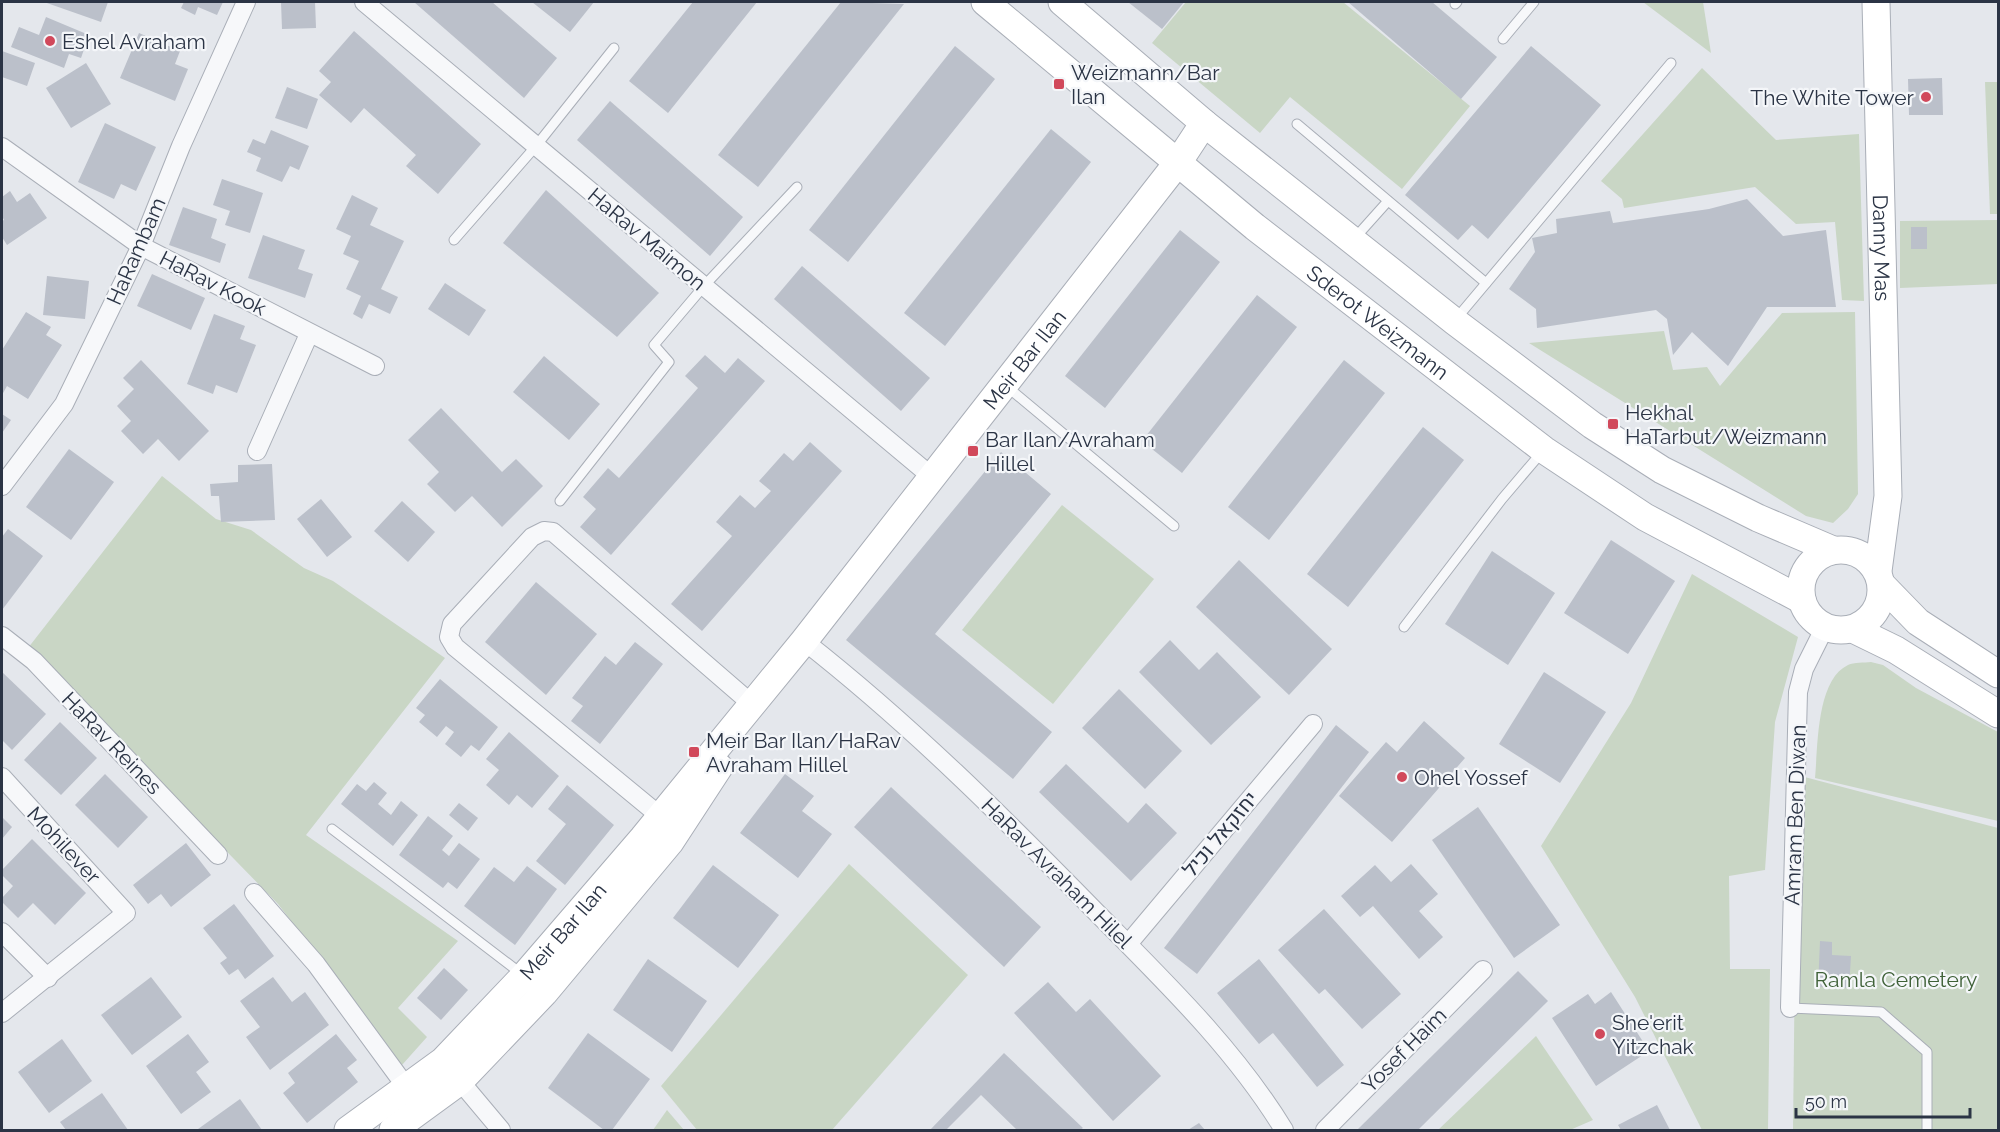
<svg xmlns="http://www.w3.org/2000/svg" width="2000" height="1132" font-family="Raleway,Heebo,sans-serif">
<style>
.green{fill:#c9d6c5}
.building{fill:#bbc0ca}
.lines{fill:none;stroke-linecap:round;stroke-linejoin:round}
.lane-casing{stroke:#a9aeb7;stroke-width:11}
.street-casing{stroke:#a9aeb7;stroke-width:20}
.secondary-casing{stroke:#a9aeb7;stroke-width:29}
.lane{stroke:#f7f8fa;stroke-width:9}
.street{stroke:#f7f8fa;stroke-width:18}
.secondary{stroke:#fff;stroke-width:27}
.poi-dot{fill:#d1495b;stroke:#f4f6f9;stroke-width:2}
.labels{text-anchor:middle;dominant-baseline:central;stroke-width:4.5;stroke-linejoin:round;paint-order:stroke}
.poi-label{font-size:21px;fill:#2b3445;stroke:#f4f6f9;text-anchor:start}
.street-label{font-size:21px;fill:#2b3445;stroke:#f4f6f9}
.park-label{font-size:21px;fill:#3f6138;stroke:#f4f6f9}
</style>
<rect width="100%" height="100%" fill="#e4e7ec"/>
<g class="green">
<path d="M1186 2H1343L1470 106 1402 189 1290 97 1260 133 1152 43Z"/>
<path d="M1643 2H1703L1711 53Z"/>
<path d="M1702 68 1776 140 1859 134 1864 301 1842 300 1835 222 1796 224 1755 187 1624 208 1622 199 1601 181Z"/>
<path d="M1985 82H1998V214H1990Z"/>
<path d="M1998 220V284L1900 288V221Z"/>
<path d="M1855 312 1858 494 1848 509 1833 523 1806 516 1529 343 1664 331 1673 370 1707 367 1720 386 1782 313Z"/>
<path d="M162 476 216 519 251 530 304 568 333 581 445 658 306 835 458 941 398 1008 427 1037 402 1065 278 904 28 648Z"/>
<path d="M1062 505 1154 579 1053 704 962 630Z"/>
<path d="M1692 574 1798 637 1775 722 1765 870 1729 876 1730 969H1770L1768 1130H1702L1635 997 1541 846 1631 703Z"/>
<path d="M1871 662 1883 665 1916 688 1998 732V821L1815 778C1818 748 1816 680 1848 665 1854 662 1864 663 1871 662Z"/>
<path d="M1797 775 1998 828V1130H1793Z"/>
<path d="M849 864 968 975 832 1130H697L661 1086Z"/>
<path d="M1536 1036 1593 1120 1570 1130H1438Z"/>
<path d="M667 1110 684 1130H653Z"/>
</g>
<g class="building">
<path d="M44 2H108L101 22Z"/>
<path d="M184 2H223L217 15 198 7 195 15 181 8Z"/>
<path d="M281 2H315L316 28 282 29Z"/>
<path d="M414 2H492L557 58 524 98Z"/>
<path d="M532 2H594L570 32Z"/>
<path d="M693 2H757L668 113 629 81Z"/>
<path d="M841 2 904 4 758 187 718 155Z"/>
<path d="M1128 2H1184L1162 29Z"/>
<path d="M1348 2H1432L1497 57 1461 99Z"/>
<path d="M46 17 89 35 81 58 69 54 64 68 11 47 19 27 39 35Z"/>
<path d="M354 31 481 144 438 194 406 166 416 155 364 108 351 123 319 95 331 82 319 71Z"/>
<path d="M139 33 180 51 175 64 188 69 175 101 120 78Z"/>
<path d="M955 46 995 79 848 262 809 230Z"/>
<path d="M1531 46 1601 105 1488 239 1472 225 1458 240 1405 195Z"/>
<path d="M2 51 35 63 27 86 2 77Z"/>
<path d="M86 63 111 104 71 128 46 88Z"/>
<path d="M1942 78 1943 115H1909L1908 79Z"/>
<path d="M287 87 318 99 307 129 275 118Z"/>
<path d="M610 101 743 217 710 256 577 140Z"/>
<path d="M105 123 156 147 136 191 121 184 114 199 78 182Z"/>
<path d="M1051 129 1091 162 945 346 904 313Z"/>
<path d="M271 130 309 146 299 170 290 166 282 182 256 171 261 158 247 152 253 139 265 144Z"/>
<path d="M222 179 263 193 250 233 225 225 230 211 213 205Z"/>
<path d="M546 190 659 293 617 337 503 243Z"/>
<path d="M10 191 17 202 30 193 47 218 7 245 2 237V221L4 220 2 216V197Z"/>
<path d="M352 195 378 208 370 225 404 241 381 289 398 297 390 314 369 304 362 319 353 314 361 296 346 289 359 261 343 254 351 236 336 229Z"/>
<path d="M1747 199 1783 236 1826 230 1836 307H1767L1728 366 1692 332 1673 355 1667 319 1656 310 1537 328 1536 309 1509 289 1535 252 1532 238 1557 233 1556 219 1610 211 1613 223 1709 209Z"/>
<path d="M183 207 217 219 211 238 226 244 220 263 169 245Z"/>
<rect x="1911" y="227" width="16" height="22"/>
<path d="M1180 230 1220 262 1105 408 1065 376Z"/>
<path d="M263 235 305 250 298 269 313 274 305 298 248 278Z"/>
<path d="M802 266 930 378 901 411 774 299Z"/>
<path d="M152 274 205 298 191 330 137 306Z"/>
<path d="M47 276 89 281 85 319 43 315Z"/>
<path d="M445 283 486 310 469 336 428 309Z"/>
<path d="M1257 295 1297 327 1182 473 1142 441Z"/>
<path d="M26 312 51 327 46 335 62 345 28 399 7 386 2 395V350Z"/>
<path d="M214 314 245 326 240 339 256 345 237 393 216 385 213 394 187 384Z"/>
<path d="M705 355 725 373 738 358 765 381 611 555 580 527 596 509 583 497 608 468 619 478 698 388 685 376Z"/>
<path d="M544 356 600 404 569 440 513 392Z"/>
<path d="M141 360 209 431 179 461 158 439 143 454 121 431 131 421 117 406 134 389 123 378Z"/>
<path d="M1344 360 1385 393 1269 540 1228 507Z"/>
<path d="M441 408 502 472 516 459 543 486 502 527 472 496 455 512 427 484 439 472 408 440Z"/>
<path d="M2 414 11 420 2 433Z"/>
<path d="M1423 427 1464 460 1348 607 1307 574Z"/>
<path d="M810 442 842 471 702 631 671 604 732 536 716 522 740 495 755 508 771 491 759 481 784 453 793 461Z"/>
<path d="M69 449 114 482 71 540 26 507Z"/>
<path d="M1001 452 1051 494 935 634 1052 732 1013 779 846 640Z"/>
<path d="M272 464 275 520 221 522 219 496H211L210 484 238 482V465Z"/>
<path d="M321 499 352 537 327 557 297 519Z"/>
<path d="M402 501 435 532 408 562 374 531Z"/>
<path d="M8 529 43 556 2 610V537Z"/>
<path d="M1611 540 1675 581 1628 654 1564 613Z"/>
<path d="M1492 551 1555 593 1508 665 1445 624Z"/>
<path d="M1239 560 1332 649 1289 695 1196 607Z"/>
<path d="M536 582 597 634 546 695 485 642Z"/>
<path d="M1170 640 1199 670 1217 652 1261 697 1211 745 1139 672Z"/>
<path d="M635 642 663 664 600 744 571 721 583 706 572 698 605 656 616 665Z"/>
<path d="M2 672 46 714 12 750 2 740Z"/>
<path d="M1544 672 1606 712 1560 783 1499 744Z"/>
<path d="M440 679 498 727 479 751 471 745 461 757 445 744 454 732 446 726 437 737 419 722 425 715 416 708Z"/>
<path d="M1119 689 1182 751 1145 789 1082 728Z"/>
<path d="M1424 721 1465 758 1392 842 1339 796 1386 742 1397 752Z"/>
<path d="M60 722 97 758 61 795 24 760Z"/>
<path d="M1336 725 1369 752 1197 974 1164 948Z"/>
<path d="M509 732 559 776 532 808 517 795 509 805 486 785 499 770 486 759Z"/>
<path d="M1066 764 1128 823 1146 803 1177 833 1131 881 1039 792Z"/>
<path d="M105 774 148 817 118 848 75 805Z"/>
<path d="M785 774 814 796 802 811 832 834 798 878 740 833Z"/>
<path d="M374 782 387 793 378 804 391 815 401 801 418 815 393 846 341 804 357 784 366 791Z"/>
<path d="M567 785 614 825 565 885 536 861 566 824 548 809Z"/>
<path d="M891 787 1041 927 1004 967 854 827Z"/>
<path d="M459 803 478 818 468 831 449 815Z"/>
<path d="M1478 807 1560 925 1514 958 1432 840Z"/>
<path d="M428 816 453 836 442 850 449 856 459 843 480 859 457 889 448 882 443 888 399 855Z"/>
<path d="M2 817 12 827 2 839Z"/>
<path d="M32 839 86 893 55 925 33 903 18 918 2 902V898L13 886 2 875V870Z"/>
<path d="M186 843 211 875 171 907 161 894 148 904 133 885Z"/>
<path d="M1411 864 1438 894 1419 911 1443 937 1419 959 1373 906 1360 917 1341 896 1375 865 1391 882Z"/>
<path d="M713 865 779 915 738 968 673 918Z"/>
<path d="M527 866 557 889 515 945 464 906 494 867 514 882Z"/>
<path d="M234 904 274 956 245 979 238 969 229 975 220 963 227 958 203 928Z"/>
<path d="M1324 909 1401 994 1362 1029 1325 989 1319 994 1278 950Z"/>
<path d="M1820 941 1832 942V955L1851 956 1849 988 1818 987Z"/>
<path d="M648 959 707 1001 672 1052 613 1010Z"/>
<path d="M1259 959 1344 1065 1317 1087 1273 1033 1259 1044 1217 993Z"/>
<path d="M444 968 468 990 441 1020 417 998Z"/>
<path d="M1518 971 1548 1001 1418 1130H1357Z"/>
<path d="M151 977 182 1017 132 1055 101 1015Z"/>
<path d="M273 977 292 1002 305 992 329 1025 270 1070 246 1037 260 1027 240 1001Z"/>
<path d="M1048 982 1076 1012 1090 999 1161 1076 1113 1121 1014 1013Z"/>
<path d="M1611 992 1649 1051 1596 1086 1552 1018 1588 994 1595 1004Z"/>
<path d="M588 1033 650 1079 612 1130H604L548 1088Z"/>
<path d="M188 1034 209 1062 196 1072 211 1092 181 1114 146 1066Z"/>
<path d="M336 1034 357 1060 347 1068 358 1082 307 1123 283 1093 295 1083 288 1073Z"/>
<path d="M62 1039 92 1081 49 1113 18 1072Z"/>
<path d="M1004 1053 1083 1128 1080 1130H1017L981 1095 946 1130H930Z"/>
<path d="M102 1093 128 1130H66L60 1122Z"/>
<path d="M240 1099 262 1130H199L198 1129Z"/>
<path d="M1657 1105 1670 1130H1621L1618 1125Z"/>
<path d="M1199 1123 1205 1130H1188Z"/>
</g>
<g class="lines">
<defs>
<g id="lane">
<path d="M1455 4 1457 2"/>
<path d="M1503 39 1534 2"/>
<path d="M1297 124 1486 283"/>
<path d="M1354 239 1388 201"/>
<path d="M454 240 536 146 614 48"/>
<path d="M1456 319 1671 63"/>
<path d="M1005 385 1174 526"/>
<path d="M560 501 669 362 654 345 704 286 797 187"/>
<path d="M1404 627 1502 499 1542 452"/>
<path d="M332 829 523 975"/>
<path d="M1790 1008 1881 1012 1927 1052V1130"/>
</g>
<g id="street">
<path d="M364 2 931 476"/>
<path d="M2 147 141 246 375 366"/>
<path d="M257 451 309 334"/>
<path d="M2 486 64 404 141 246 181 146 246 2"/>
<path d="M2 636 34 661 218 855"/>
<path d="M804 641C910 724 1003 817 1097 913 1164 981 1234 1048 1284 1130"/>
<path d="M2 777 126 913 2 1013"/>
<path d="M660 816 455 647 449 637 452 624 532 537 544 531 553 532 753 705"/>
<path d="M254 893 316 964 407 1088"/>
<path d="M2 932 48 978"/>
<path d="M1128 944 1313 724"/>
<path d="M1790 1008 1798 692 1804 669 1825 627"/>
<path d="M454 1074 501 1130"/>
<path d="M1325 1130 1483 970"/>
</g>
<g id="secondary">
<path id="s1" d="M985 2 1255 227 1544 450 1645 517 1802 600"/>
<path d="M1062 2 1204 123 1454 321 1592 425 1662 470 1758 518 1833 550"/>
<path id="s2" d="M1876 2 1888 496 1878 571"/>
<circle cx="1841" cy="590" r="40"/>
<path d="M1882 585 1918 622 1998 674"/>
<path d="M1853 629 1896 650 1998 714"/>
<path id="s3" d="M348 1130 443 1061 524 976 643 838 804 641 1179 161 1204 123"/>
<path d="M393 1130 460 1081 544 993 670 842 719 767"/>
</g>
</defs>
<use href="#lane" class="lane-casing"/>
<use href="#street" class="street-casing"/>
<use href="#secondary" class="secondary-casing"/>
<use href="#lane" class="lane"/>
<use href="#street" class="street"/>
<use href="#secondary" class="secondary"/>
</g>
<g class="poi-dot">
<circle cx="50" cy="41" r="6"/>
<rect x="1053" y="78" width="12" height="12" rx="3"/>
<circle cx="1926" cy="97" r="6"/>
<rect x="1607" y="418" width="12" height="12" rx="3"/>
<rect x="967" y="445" width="12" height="12" rx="3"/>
<rect x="688" y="746" width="12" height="12" rx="3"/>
<circle cx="1402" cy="777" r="6"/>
<circle cx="1600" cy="1034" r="6"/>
</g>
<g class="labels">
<g class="poi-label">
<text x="62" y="41">Eshel Avraham</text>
<text x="1071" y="72">Weizmann/Bar<tspan x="1071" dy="24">Ilan</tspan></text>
<text x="1914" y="97" text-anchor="end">The White Tower</text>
<text x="1625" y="412">Hekhal<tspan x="1625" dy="24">HaTarbut/Weizmann</tspan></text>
<text x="985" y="439">Bar Ilan/Avraham<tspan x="985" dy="24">Hillel</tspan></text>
<text x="706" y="740">Meir Bar Ilan/HaRav<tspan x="706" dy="24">Avraham Hillel</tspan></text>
<text x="1414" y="777">Ohel Yossef</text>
<text x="1612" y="1022">She'erit<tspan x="1612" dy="24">Yitzchak</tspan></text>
</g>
<g class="street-label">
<text transform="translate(647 239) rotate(40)">HaRav Maimon</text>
<text stroke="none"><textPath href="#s2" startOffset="246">Danny Mas</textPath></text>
<text transform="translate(136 251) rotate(-66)">HaRambam</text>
<text transform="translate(213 283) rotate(27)">HaRav Kook</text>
<text stroke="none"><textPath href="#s1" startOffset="507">Sderot Weizmann</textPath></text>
<text stroke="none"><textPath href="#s3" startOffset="1029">Meir Bar Ilan</textPath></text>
<text transform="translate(112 743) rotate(46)">HaRav Reines</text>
<text transform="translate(1795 815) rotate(-88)">Amram Ben Diwan</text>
<text transform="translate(1220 834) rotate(-50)">יחזקאל וכיל</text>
<text transform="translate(64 845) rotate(47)">Mohilever</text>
<text transform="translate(1057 873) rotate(45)">HaRav Avraham Hilel</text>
<text stroke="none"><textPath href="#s3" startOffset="294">Meir Bar Ilan</textPath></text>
<text transform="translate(1404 1050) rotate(-45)">Yosef Haim</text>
</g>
<g class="park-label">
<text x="1896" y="979">Ramla Cemetery</text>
</g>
</g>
<rect width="2000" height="1132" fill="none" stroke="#2b3445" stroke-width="6"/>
<path d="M1796 1108v9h174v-9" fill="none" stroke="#2b3445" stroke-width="3"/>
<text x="1805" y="1108" font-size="18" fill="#2b3445" stroke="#f4f6f9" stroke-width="4.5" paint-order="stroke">50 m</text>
</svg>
